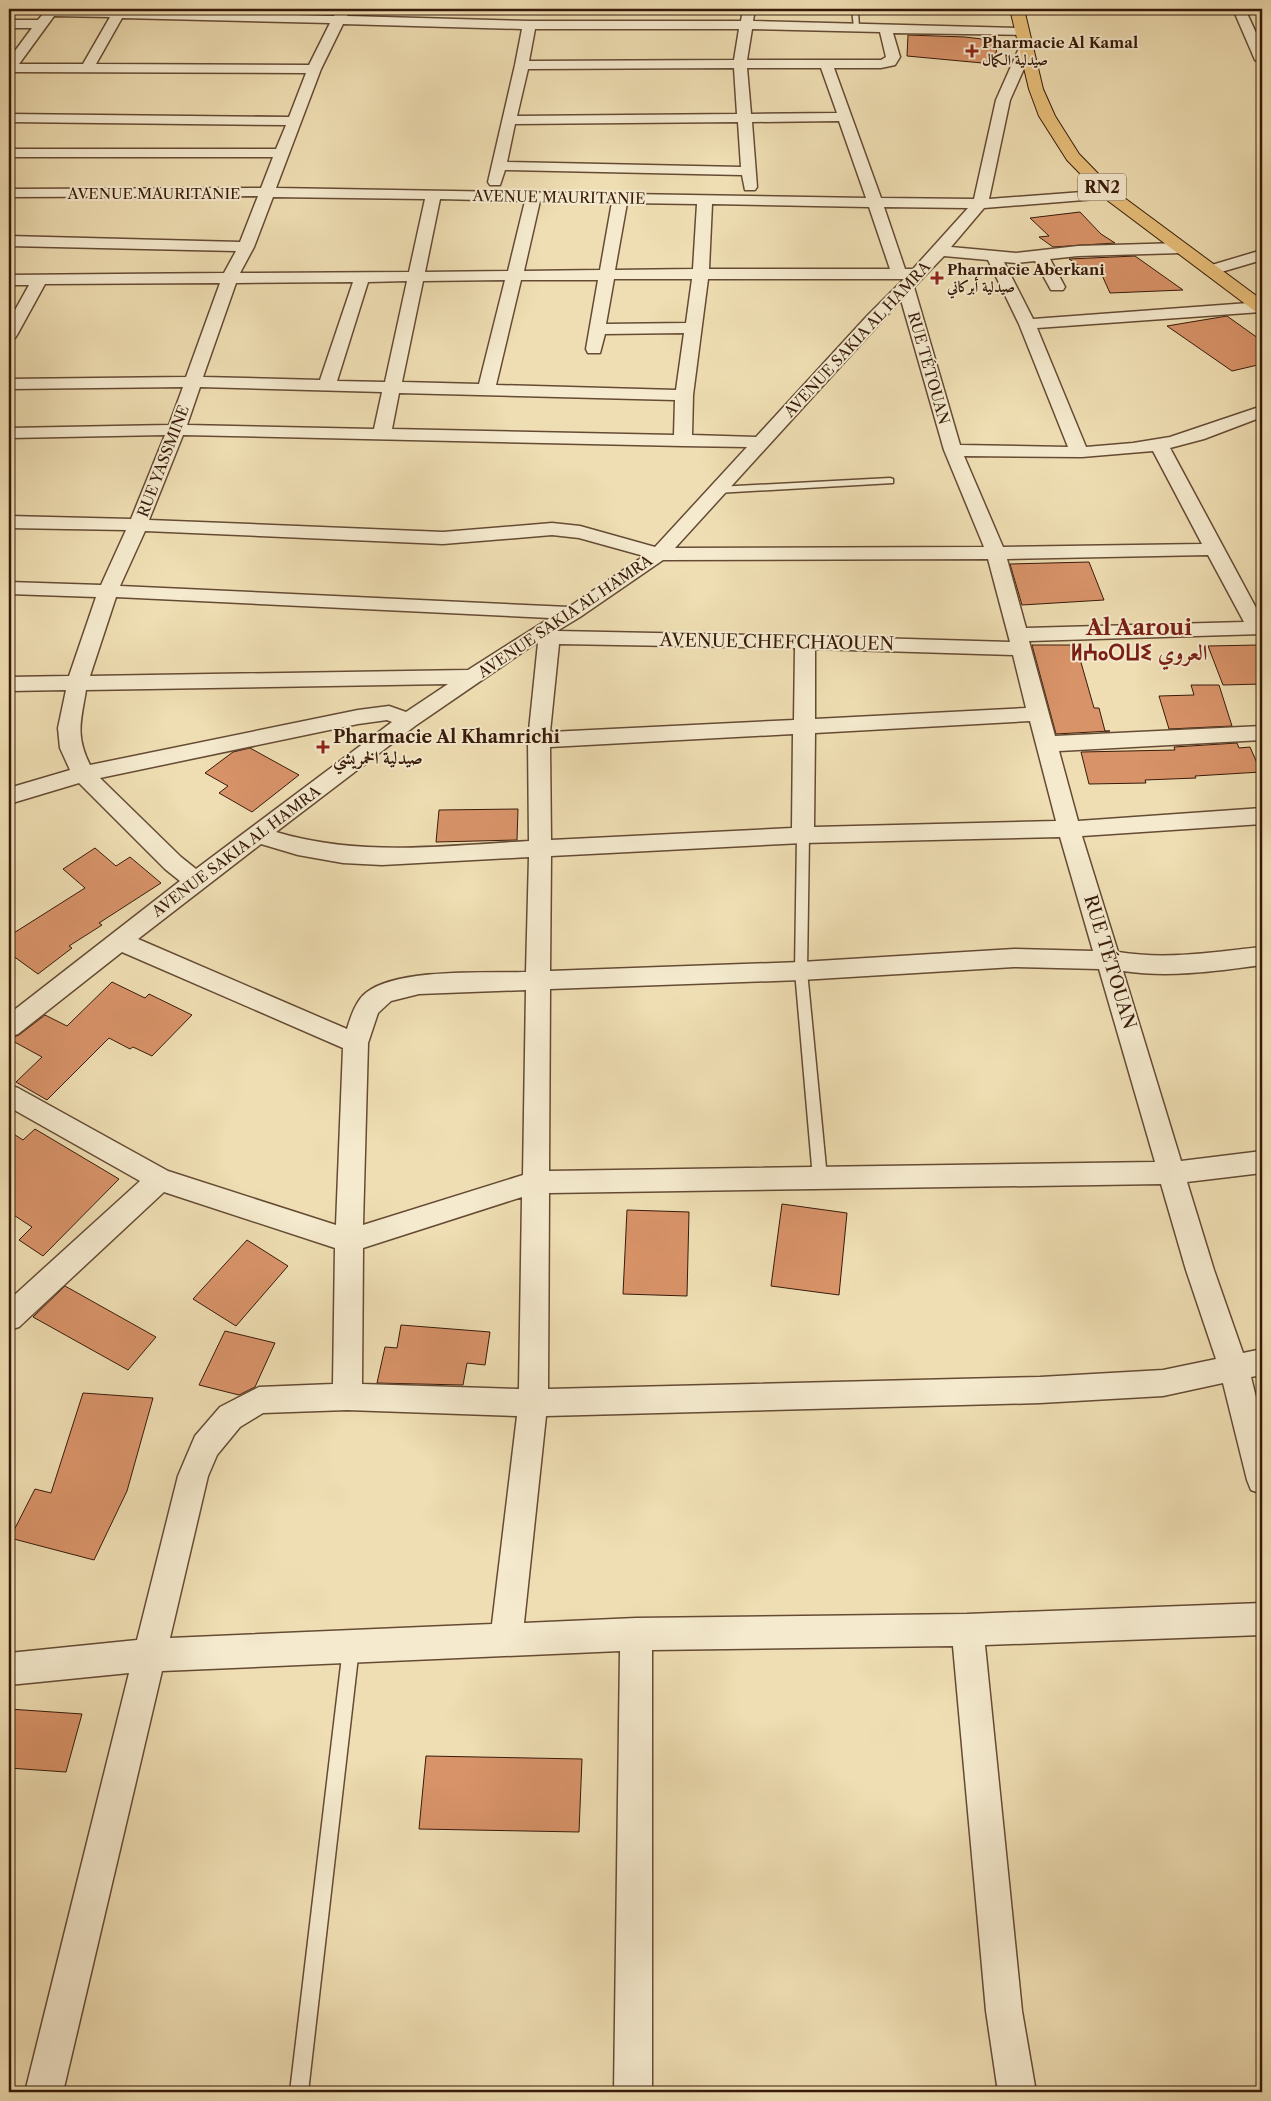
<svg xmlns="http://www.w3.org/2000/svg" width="1271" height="2101" font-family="'Libre Caslon Text',Amiri,'Noto Sans Tifinagh',serif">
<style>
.building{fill:#d99369;stroke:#371a0a}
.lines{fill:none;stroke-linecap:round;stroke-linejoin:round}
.lane-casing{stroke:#654b34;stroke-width:3}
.street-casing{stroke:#654b34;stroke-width:3}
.primary-casing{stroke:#371a0a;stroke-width:2}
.lane{fill:#f5eace;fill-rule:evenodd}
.street{fill:#f5eace;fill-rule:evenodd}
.primary{fill:#e8bf7a;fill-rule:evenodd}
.poi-dot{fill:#8f2418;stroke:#f5eace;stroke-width:2}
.labels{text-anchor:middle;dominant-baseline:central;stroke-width:4;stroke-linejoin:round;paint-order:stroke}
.far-poi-label{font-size:15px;font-weight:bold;fill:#371a0a;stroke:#f5eace;text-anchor:start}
.far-street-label{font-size:15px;fill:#371a0a;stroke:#f5eace}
.shield{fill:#f5eace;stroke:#705845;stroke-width:1}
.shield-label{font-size:16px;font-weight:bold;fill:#371a0a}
.street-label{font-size:18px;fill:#371a0a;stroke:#f5eace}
.poi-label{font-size:18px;font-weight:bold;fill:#371a0a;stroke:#f5eace;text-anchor:start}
.district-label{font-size:22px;font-weight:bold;fill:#7a1f14;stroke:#f5eace}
</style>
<rect width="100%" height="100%" fill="#efdeb3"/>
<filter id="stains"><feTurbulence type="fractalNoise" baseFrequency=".004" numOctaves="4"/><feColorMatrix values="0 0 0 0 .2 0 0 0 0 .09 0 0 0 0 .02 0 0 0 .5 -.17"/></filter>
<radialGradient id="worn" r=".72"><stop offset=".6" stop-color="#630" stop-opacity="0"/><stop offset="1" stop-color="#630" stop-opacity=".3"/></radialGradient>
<g class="building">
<path d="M908 35 965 37 999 41 993 64 907 56Z"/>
<path d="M1080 212 1101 234 1115 243 1053 247 1039 237 1049 236 1030 218Z"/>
<path d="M1135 256 1183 290 1110 293 1101 273H1089L1069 259Z"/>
<path d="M1227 316 1262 341V364L1232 371 1167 326Z"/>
<path d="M1089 562 1104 600 1022 605 1010 564Z"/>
<path d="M1032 645H1076L1094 708H1099L1105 731H1110L1056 734Z"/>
<path d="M1258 645 1262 657V684L1223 685 1208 646Z"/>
<path d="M1191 685H1219L1232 726 1169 729 1159 696 1194 695Z"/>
<path d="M1237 743 1239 748 1250 747 1261 772 1195 776 1196 778 1145 780 1146 783 1089 784 1081 752 1175 750 1174 747Z"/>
<path d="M250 748 299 775 252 812 219 793 228 786 205 773 233 752Z"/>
<path d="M518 809 517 840 436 842 439 810Z"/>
<path d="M95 848 116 866 130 857 161 883 99 923 102 925 69 946 72 948 38 974 9 953V936L85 888 63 869Z"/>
<path d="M112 982 145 998 149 994 192 1015 152 1056 133 1047 130 1049 109 1038 47 1100 16 1082 42 1057 9 1039 19 1035 45 1015 67 1026Z"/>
<path d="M35 1129 119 1179 43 1256 19 1240 32 1227 9 1212V1131L23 1140Z"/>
<path d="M782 1204 847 1213 839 1295 771 1286Z"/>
<path d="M627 1210 689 1212 687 1296 623 1294Z"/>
<path d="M247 1240 288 1266 236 1326 193 1299Z"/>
<path d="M65 1286 156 1337 128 1370 33 1317Z"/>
<path d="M401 1325 490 1332 485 1365 467 1363 463 1385 377 1383 385 1347 397 1348Z"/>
<path d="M225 1331 275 1343 255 1387 239 1395 199 1385Z"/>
<path d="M83 1393 153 1398 127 1491 94 1560 10 1538 35 1489 51 1493Z"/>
<path d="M9 1709 82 1714 66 1772 9 1768Z"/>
<path d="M426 1756 582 1759 579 1832 419 1829Z"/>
</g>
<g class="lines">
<defs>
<g id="lane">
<path d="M852 9H858L859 29 854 28Z"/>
<path d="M890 478 893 479V483L717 493 712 490 717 487Z"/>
<path d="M803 831 809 835 807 971 827 1178 825 1182 820 1184 815 1182 813 1178 795 971 797 835Z"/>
<path d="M351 1640 357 1642 359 1648 308 2092H290L343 1648 345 1642Z"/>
</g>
<g id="street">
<path d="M47 9 334 16 338 9H350L347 16 529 21H741L743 9H755L753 21 1022 28 1027 29 1028 32 1027 35 893 33 900 57 895 65 881 68H834L881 198 974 199 996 100 1020 46 1022 43H1032L1034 46 1010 100 989 199 1109 190 1114 191 1116 194 1114 197 1109 198 984 208 951 247 1016 253 1078 246 1181 243 1186 245 1189 248 1186 251 1181 253 1078 256 1050 259 1065 287 1063 290H1051L1035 261 1016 263 1004 262 1033 319 1262 302 1261 312 1037 328 1086 447 1133 443 1170 437 1262 406V417L1204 439 1170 448 1262 619V634L1029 641 1055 736 1262 726V740L1059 751 1078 821 1262 808V824L1082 836 1118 952C1168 960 1212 952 1262 947V965C1216 971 1170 978 1123 971L1181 1161 1262 1151V1173L1187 1182 1214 1270 1243 1353 1262 1349V1375L1251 1377 1262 1422V1494L1251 1490 1247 1480 1223 1383 1163 1396 1040 1403 546 1416 524 1623 636 1618 967 1614 1262 1603V1635L985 1645 1022 2011 1036 2092H998L986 2011 953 1646 652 1650V2092H614L620 1651 162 1671 63 2092H25L129 1673 9 1685V1653L137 1640 178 1476 195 1436 220 1407 259 1387 333 1384 335 1248 164 1192 19 1327 9 1330V1300L140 1181 9 1107V1085L18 1088 168 1171 336 1225 343 1048 122 952 18 1034 9 1037V1014L180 881 165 869 79 783 9 804V788L70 770 60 748 58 728 66 690 9 691V677L69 676 96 597 9 594V582L101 585 126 530 9 528V516L131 519 165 435 9 438V428L169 425 183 387 9 389V379L186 377 220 283 45 284 17 335 15 338 9 340V321L29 285H9V275L224 273 236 251 9 246V236L240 242 258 196 9 197V189L261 188 273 157H9V149H276L286 125 9 122V114L289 117 306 73 9 72V59L32 28H9V20H38ZM54 16 110 17 83 64H19ZM122 18 330 23 309 65 96 64ZM343 24 522 29 515 65 488 182 490 185H500L505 170 742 175 745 190H755L757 187 752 122 839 121 866 198 276 188 321 69ZM535 29H739L734 60 529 61ZM752 29 880 32 886 57 881 60H747ZM734 68 737 114 517 116 528 69ZM747 68H821L837 113 751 114ZM738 122 741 167 507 162 515 124ZM273 197 425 199 409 272 240 273 254 247ZM440 199 525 201 508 271 425 272ZM540 201 612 202 600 270 524 271ZM627 203 697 204 693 269 615 270ZM712 204 869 207 890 269H709ZM884 207 968 208 913 269H905ZM944 256 988 260 1019 324 1068 447 960 445 914 287ZM614 279H692L686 323 606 324ZM708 279H904L867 316 756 437 692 435 693 395ZM505 280 479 384 402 382 423 281ZM521 280H598L586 349 588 353H600L605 334 684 333 676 390 496 385ZM407 281 385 382 337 381 368 282ZM353 282 320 380 203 377 236 283ZM901 300 944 450 984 547 675 548ZM200 387 382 392 374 429 187 425ZM399 393 675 400 674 435 392 429ZM183 435 683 446 747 447 655 547 580 526 552 523 443 532 149 520ZM1153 451 1202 544 1003 547 964 456 1082 457ZM145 531 443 544 552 535 579 538 644 556 569 607 120 586ZM1208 555 1244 622 1026 628 1007 559ZM988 559 1010 642 805 636 557 631 580 617 663 560ZM116 597 550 618 468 670 90 676ZM536 643H538L528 740 529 841C442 846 360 857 276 832L415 726ZM559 644 795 648 794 720 550 732ZM815 649 1013 655 1026 708 815 719ZM448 684 406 712 389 706 358 710 90 765C75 735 81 721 86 690ZM387 720 392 722 196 869 181 857 100 778 358 724ZM1030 721 1056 821 814 827 815 733ZM793 734 792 828 551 840 550 747ZM1060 837 1093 951 1014 949 801 962 550 971 551 856 803 843ZM261 844 298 855 343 863 382 865 529 857 526 972C486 973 399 968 367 992 356 1000 351 1016 347 1029L138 939ZM1014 967 1099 969 1155 1162 549 1171 550 989 801 980ZM526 990 523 1175 363 1225 368 1043 378 1013 391 1001 419 994ZM1161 1184 1186 1270 1216 1359 1163 1370 1040 1377 548 1389 549 1193ZM522 1197 519 1389 362 1384 363 1248ZM347 1410 517 1416 492 1624 170 1638 208 1476 217 1455 240 1427 263 1413Z"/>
<path d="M1233 9H1245L1262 46V64L1255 60Z"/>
<path d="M1262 250V260L1211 275 1205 273 1203 270 1205 267Z"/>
</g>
<path id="primary" d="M1010 9H1024L1043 89 1055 116 1079 154 1115 191 1262 300V313L1256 312 1103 197 1067 160 1039 116 1029 89Z"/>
</defs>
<use href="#lane" class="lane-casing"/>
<use href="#street" class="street-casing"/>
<use href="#primary" class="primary-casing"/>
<use href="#lane" class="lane"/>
<use href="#street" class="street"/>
<use href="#primary" class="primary"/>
</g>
<g class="poi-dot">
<path d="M969.5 43.5h5v5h5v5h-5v5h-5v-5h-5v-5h5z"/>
<path d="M934.5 270.5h5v5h5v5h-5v5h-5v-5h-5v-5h5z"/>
<path d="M320.5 739.5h5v5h5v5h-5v5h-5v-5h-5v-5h5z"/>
</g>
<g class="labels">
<g class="far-poi-label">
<text x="982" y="42">Pharmacie Al Kamal<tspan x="982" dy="17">صيدلية الكمال</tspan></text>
<text x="947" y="269">Pharmacie Aberkani<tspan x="947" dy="17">صيدلية أبركاني</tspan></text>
</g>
<g class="far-street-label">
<text x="154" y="193">AVENUE MAURITANIE</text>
<text transform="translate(559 197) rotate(1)">AVENUE MAURITANIE</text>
<text transform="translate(857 339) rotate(-47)">AVENUE SAKIA AL HAMRA</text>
<text transform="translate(929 368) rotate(74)">RUE TÉTOUAN</text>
<text transform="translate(163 461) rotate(-69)">RUE YASSMINE</text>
<text transform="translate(565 616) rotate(-34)">AVENUE SAKIA AL HAMRA</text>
<text transform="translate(236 851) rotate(-37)">AVENUE SAKIA AL HAMRA</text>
</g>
<rect class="shield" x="1078" y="173.5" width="48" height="27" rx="4"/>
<g class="shield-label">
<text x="1102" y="187">RN2</text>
</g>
<g class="street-label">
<text transform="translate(777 642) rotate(1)">AVENUE CHEFCHAOUEN</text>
<text transform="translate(1110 962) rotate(73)">RUE TÉTOUAN</text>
</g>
<g class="poi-label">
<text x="333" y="737">Pharmacie Al Khamrichi<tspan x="333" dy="21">صيدلية الخمريشي</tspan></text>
</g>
<g class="district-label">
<text x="1139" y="627">Al Aaroui<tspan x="1139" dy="25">ⵍⵄⴰⵔⵡⵉ العروي</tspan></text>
</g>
</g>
<rect width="1271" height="2101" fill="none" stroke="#efdeb3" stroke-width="30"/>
<rect x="10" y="10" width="1251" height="2081" fill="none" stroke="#371a0a" stroke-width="2.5"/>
<rect x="15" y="15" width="1241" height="2071" fill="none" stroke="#371a0a"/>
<rect width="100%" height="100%" filter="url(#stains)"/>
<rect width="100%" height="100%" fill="url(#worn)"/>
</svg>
